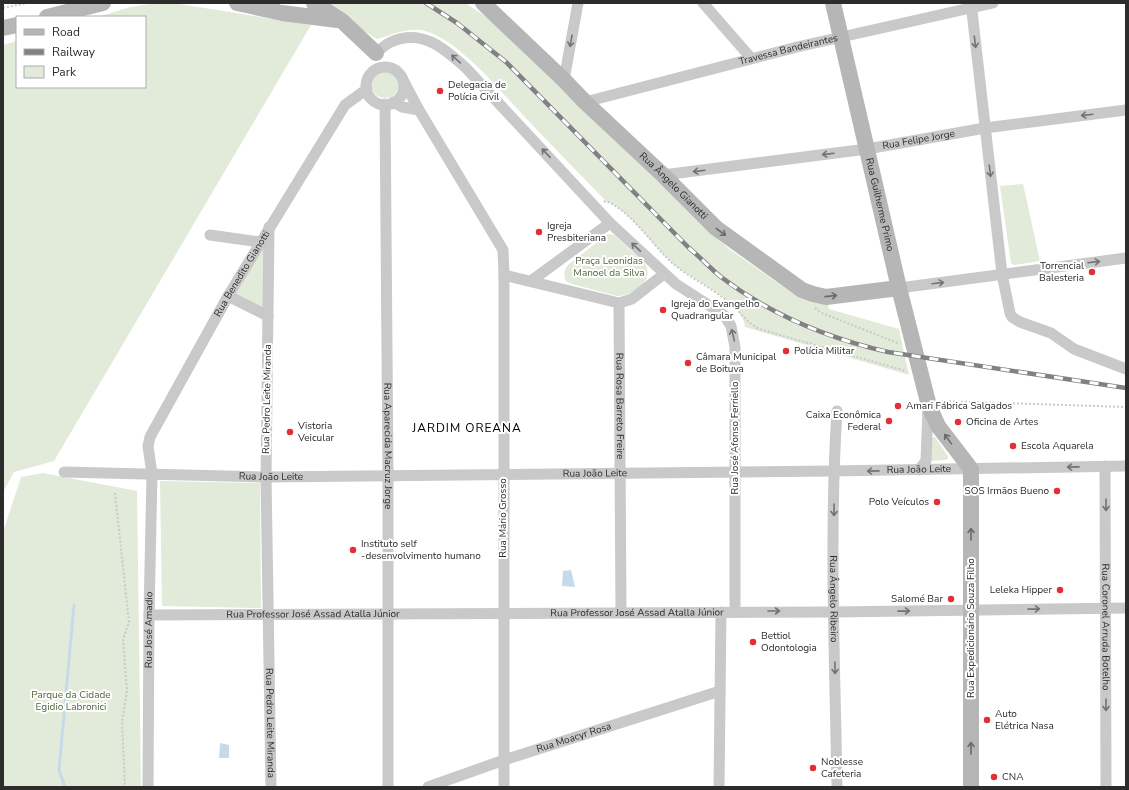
<svg xmlns="http://www.w3.org/2000/svg" width="1129" height="790" font-family="'Nunito Sans',sans-serif">
<style>
.green{fill:#e2ead9}
.water{fill:#c5dbea}
.lines{fill:none;stroke-linecap:round;stroke-linejoin:round}
.stream{stroke:#c5dbea;stroke-width:3}
.path{stroke:#c9c9c9;stroke-width:2;stroke-dasharray:2 2;stroke-linecap:butt}
.street{stroke:#c9c9c9;stroke-width:11}
.secondary{stroke:#b6b6b6;stroke-width:16}
.rail-casing{stroke:#818181;stroke-width:4.5}
.rail{stroke:#fff;stroke-width:3;stroke-dasharray:9;stroke-linecap:butt}
.oneway{stroke:#737373}
.oneway2{stroke:#6a6a6a}
.poi-dot{fill:#e32e35;stroke:#fff;stroke-width:1.5}
.labels{text-anchor:middle;dominant-baseline:central;stroke-width:4;stroke-linejoin:round;paint-order:stroke}
.street-label{font-size:10px;fill:#2c2c2c;stroke:#fff}
.poi-label{font-size:10px;fill:#2c2c2c;stroke:#fff;text-anchor:start}
.park-label{font-size:10px;fill:#4e673a;stroke:#fff}
.quarter-label{font-size:12px;letter-spacing:1px;fill:#000;stroke:#fff}
</style>
<rect width="100%" height="100%" fill="#fff"/>
<g class="green">
<path d="M157 3H173L311 25 54 461 14 472 3 492V45L17 41V87H145V17H98L130 7Z"/>
<path d="M323 3H465L499 25 709 231 729 249 782 286 798 296 828 304 829 309 899 329 909 375 745 327C744 303 698 282 680 269 653 250 636 214 606 201 578 172 550 144 523 115 498 89 457 37 421 30 406 28 391 35 377 39L352 24Z"/>
<circle cx="385" cy="84" r="14"/>
<path d="M1023 184 1040 261 1014 265 1011 263 1000 186Z"/>
<path d="M610 234 614 235 645 264C655 282 632 296 617 296L572 284 566 281C563 274 564 271 568 265L606 235Z"/>
<path d="M265 242V310L234 294Z"/>
<path d="M935 437 948 456V459L946 460 931 461V438Z"/>
<path d="M43 473 137 491 141 787H3L4 529 21 477Z"/>
<path d="M160 481 260 483 261 608 162 606Z"/>
</g>
<g class="water">
<path d="M571 570 575 587 562 586 563 571Z"/>
<path d="M220 743 229 745V758H219Z"/>
</g>
<g class="lines">
<path class="stream" d="M65 787 59 770 74 605"/>
<g class="path">
<path d="M3 8 27 3"/>
<path d="M604 202 606 201C630 211 649 240 668 259 684 275 707 285 725 299 739 309 744 321 759 329L906 371"/>
<path d="M815 308 822 313 900 344"/>
<path d="M941 401 1126 407"/>
<path d="M115 493 129 622 123 639 127 691 122 722 125 787"/>
</g>
<g class="street">
<path d="M703 3 751 58"/>
<path d="M971 3 1002 274 1010 313 1012 317 1020 322 1051 333 1074 349 1126 369"/>
<path d="M376 53C381 49 386 44 391 42 422 28 445 49 466 68L610 223 676 284 724 315 731 326 735 347V611"/>
<circle cx="385" cy="86" r="19"/>
<path d="M402 78 419 110 503 250 504 275V787"/>
<path d="M564 80 578 3"/>
<path d="M393 102 402 107 419 110"/>
<path id="s1" d="M585 102 797 47 993 3"/>
<path id="s2" d="M385 104 388 475V787"/>
<path id="s3" d="M663 175 867 149 985 128 1126 110"/>
<path id="s4" d="M269 227 266 477 271 787"/>
<path d="M210 235 260 242"/>
<path d="M504 275 619 303 632 299 664 274"/>
<path d="M531 281 610 223"/>
<path d="M899 288 1126 258"/>
<path d="M228 296 268 316"/>
<path id="s5" d="M619 303 621 612"/>
<path id="s6" d="M837 411C829 536 835 662 837 787"/>
<path id="s7" d="M1105 466 1106 787"/>
<path d="M919 470 926 461 928 409"/>
<path id="s8" d="M64 472 266 477 833 471 1126 466"/>
<path id="s9" d="M149 615 834 612 1126 608"/>
<path id="s10" d="M148 787 149 615 152 474 148 446 150 437 228 296 345 105 367 89"/>
<path id="s11" d="M428 787 504 760 720 691"/>
<path d="M719 787 721 612"/>
</g>
<g class="secondary">
<path d="M237 3 278 12"/>
<path d="M314 3 342 21 376 53"/>
<path id="s12" d="M483 3 564 80 585 102 663 175 716 228 802 290 813 294 826 297 899 288"/>
<path id="s13" d="M833 3 899 288 929 406 938 426 971 469V787"/>
<path d="M282 13 337 20"/>
<path d="M47 17 103 3"/>
<path d="M3 28 17 25"/>
</g>
<defs>
<path id="rail" d="M426 3 457 23 506 62 689 248C700 257 710 268 721 277 771 315 827 338 888 352L1126 388"/>
</defs>
<use href="#rail" class="rail-casing"/>
<use href="#rail" class="rail"/>
</g>
<defs><path id="oneway-shaft" d="M-6 0H5M1.5-3L5.5 0L1.5 3" fill="none" stroke-width="1.6" stroke-linecap="round" stroke-linejoin="round"/></defs>
<g class="oneway">
<use href="#oneway-shaft" transform="translate(571 41) rotate(100)"/>
<use href="#oneway-shaft" transform="translate(975 42) rotate(83)"/>
<use href="#oneway-shaft" transform="translate(456 59) rotate(-138)"/>
<use href="#oneway-shaft" transform="translate(1087 115) rotate(173)"/>
<use href="#oneway-shaft" transform="translate(546 153) rotate(-133)"/>
<use href="#oneway-shaft" transform="translate(828 154) rotate(173)"/>
<use href="#oneway-shaft" transform="translate(699 171) rotate(173)"/>
<use href="#oneway-shaft" transform="translate(990 171) rotate(83)"/>
<use href="#oneway-shaft" transform="translate(636 247) rotate(-137)"/>
<use href="#oneway-shaft" transform="translate(1094 262) rotate(-7)"/>
<use href="#oneway-shaft" transform="translate(938 283) rotate(-7)"/>
<use href="#oneway-shaft" transform="translate(733 335) rotate(-103)"/>
<use href="#oneway-shaft" transform="translate(1073 467) rotate(179)"/>
<use href="#oneway-shaft" transform="translate(873 471) rotate(179)"/>
<use href="#oneway-shaft" transform="translate(1106 505) rotate(90)"/>
<use href="#oneway-shaft" transform="translate(834 510) rotate(90)"/>
<use href="#oneway-shaft" transform="translate(1034 609) rotate(-1)"/>
<use href="#oneway-shaft" transform="translate(774 611)"/>
<use href="#oneway-shaft" transform="translate(904 611) rotate(-1)"/>
<use href="#oneway-shaft" transform="translate(835 668) rotate(89)"/>
<use href="#oneway-shaft" transform="translate(1106 705) rotate(90)"/>
</g>
<g class="oneway2">
<use href="#oneway-shaft" transform="translate(721 232) rotate(37)"/>
<use href="#oneway-shaft" transform="translate(831 296) rotate(-6)"/>
<use href="#oneway-shaft" transform="translate(948 439) rotate(-126)"/>
<use href="#oneway-shaft" transform="translate(971 534) rotate(-90)"/>
<use href="#oneway-shaft" transform="translate(971 748) rotate(-90)"/>
</g>
<g class="poi-dot">
<circle cx="440" cy="91" r="4"/>
<circle cx="539" cy="232" r="4"/>
<circle cx="1092" cy="272" r="4"/>
<circle cx="663" cy="310" r="4"/>
<circle cx="786" cy="351" r="4"/>
<circle cx="688" cy="363" r="4"/>
<circle cx="898" cy="406" r="4"/>
<circle cx="889" cy="421" r="4"/>
<circle cx="958" cy="422" r="4"/>
<circle cx="290" cy="432" r="4"/>
<circle cx="1013" cy="446" r="4"/>
<circle cx="1057" cy="491" r="4"/>
<circle cx="937" cy="502" r="4"/>
<circle cx="353" cy="550" r="4"/>
<circle cx="1060" cy="590" r="4"/>
<circle cx="951" cy="599" r="4"/>
<circle cx="753" cy="642" r="4"/>
<circle cx="987" cy="720" r="4"/>
<circle cx="813" cy="768" r="4"/>
<circle cx="994" cy="777" r="4"/>
</g>
<g class="labels">
<g class="street-label">
<text stroke="none"><textPath href="#s1" startOffset="210">Travessa Bandeirantes</textPath></text>
<text stroke="none"><textPath href="#s3" startOffset="258">Rua Felipe Jorge</textPath></text>
<text stroke="none"><textPath href="#s12" startOffset="264">Rua Ângelo Gianotti</textPath></text>
<text stroke="none"><textPath href="#s13" startOffset="207">Rua Guilherme Primo</textPath></text>
<text stroke="none"><textPath href="#s10" startOffset="538">Rua Benedito Gianotti</textPath></text>
<text transform="translate(267 399) rotate(-89)">Rua Pedro Leite Miranda</text>
<text stroke="none"><textPath href="#s5" startOffset="103">Rua Rosa Barreto Freire</textPath></text>
<text transform="translate(735 438) rotate(-90)">Rua José Afonso Ferriello</text>
<text stroke="none"><textPath href="#s2" startOffset="342">Rua Aparecida Macruz Jorge</textPath></text>
<text stroke="none"><textPath href="#s8" startOffset="855">Rua João Leite</textPath></text>
<text stroke="none"><textPath href="#s8" startOffset="531">Rua João Leite</textPath></text>
<text stroke="none"><textPath href="#s8" startOffset="207">Rua João Leite</textPath></text>
<text transform="translate(503 518) rotate(-90)">Rua Mário Grosso</text>
<text stroke="none"><textPath href="#s6" startOffset="188">Rua Ângelo Ribeiro</textPath></text>
<text stroke="none"><textPath href="#s9" startOffset="488">Rua Professor José Assad Atalla Júnior</textPath></text>
<text stroke="none"><textPath href="#s9" startOffset="164">Rua Professor José Assad Atalla Júnior</textPath></text>
<text stroke="none"><textPath href="#s7" startOffset="161">Rua Coronel Arruda Botelho</textPath></text>
<text transform="translate(971 628) rotate(-90)">Rua Expedicionário Souza Filho</text>
<text stroke="none"><textPath href="#s10" startOffset="157">Rua José Amadio</textPath></text>
<text stroke="none"><textPath href="#s4" startOffset="496">Rua Pedro Leite Miranda</textPath></text>
<text stroke="none"><textPath href="#s11" startOffset="154">Rua Moacyr Rosa</textPath></text>
</g>
<g class="poi-label">
<text x="448" y="85">Delegacia de<tspan x="448" dy="12">Polícia Civil</tspan></text>
<text x="547" y="226">Igreja<tspan x="547" dy="12">Presbiteriana</tspan></text>
<text x="1084" y="266" text-anchor="end">Torrencial<tspan x="1084" dy="12">Balesteria</tspan></text>
<text x="671" y="304">Igreja do Evangelho<tspan x="671" dy="12">Quadrangular</tspan></text>
<text x="794" y="351">Polícia Militar</text>
<text x="696" y="357">Câmara Municipal<tspan x="696" dy="12">de Boituva</tspan></text>
<text x="906" y="406">Amari Fábrica Salgados</text>
<text x="881" y="415" text-anchor="end">Caixa Econômica<tspan x="881" dy="12">Federal</tspan></text>
<text x="966" y="422">Oficina de Artes</text>
<text x="298" y="426">Vistoria<tspan x="298" dy="12">Veicular</tspan></text>
<text x="1021" y="446">Escola Aquarela</text>
<text x="1049" y="491" text-anchor="end">SOS Irmãos Bueno</text>
<text x="929" y="502" text-anchor="end">Polo Veículos</text>
<text x="361" y="544">Instituto self<tspan x="361" dy="12">-desenvolvimento humano</tspan></text>
<text x="1052" y="590" text-anchor="end">Leleka Hipper</text>
<text x="943" y="599" text-anchor="end">Salomé Bar</text>
<text x="761" y="636">Bettiol<tspan x="761" dy="12">Odontologia</tspan></text>
<text x="995" y="714">Auto<tspan x="995" dy="12">Elétrica Nasa</tspan></text>
<text x="821" y="762">Noblesse<tspan x="821" dy="12">Cafeteria</tspan></text>
<text x="1002" y="777">CNA</text>
</g>
<g class="park-label">
<text x="609" y="261">Praça Leonidas<tspan x="609" dy="12">Manoel da Silva</tspan></text>
<text x="71" y="695">Parque da Cidade<tspan x="71" dy="12">Egidio Labronici</tspan></text>
</g>
<g class="quarter-label">
<text x="467" y="428">JARDIM OREANA</text>
</g>
</g>
<rect width="1129" height="790" fill="none" stroke="#2c2c2c" stroke-width="8"/>
<rect x="16" y="16" width="130" height="72" fill="#ffffff" stroke="#ababab"/>
<rect x="24" y="29" width="20" height="6" fill="#b6b6b6" stroke="#ababab"/>
<text x="52" y="36" font-size="12" fill="#2c2c2c">Road</text>
<rect x="24" y="49" width="20" height="6" fill="#818181" stroke="#ababab"/>
<text x="52" y="56" font-size="12" fill="#2c2c2c">Railway</text>
<rect x="24" y="66" width="20" height="12" fill="#e2ead9" stroke="#ababab"/>
<text x="52" y="76" font-size="12" fill="#2c2c2c">Park</text>
</svg>
